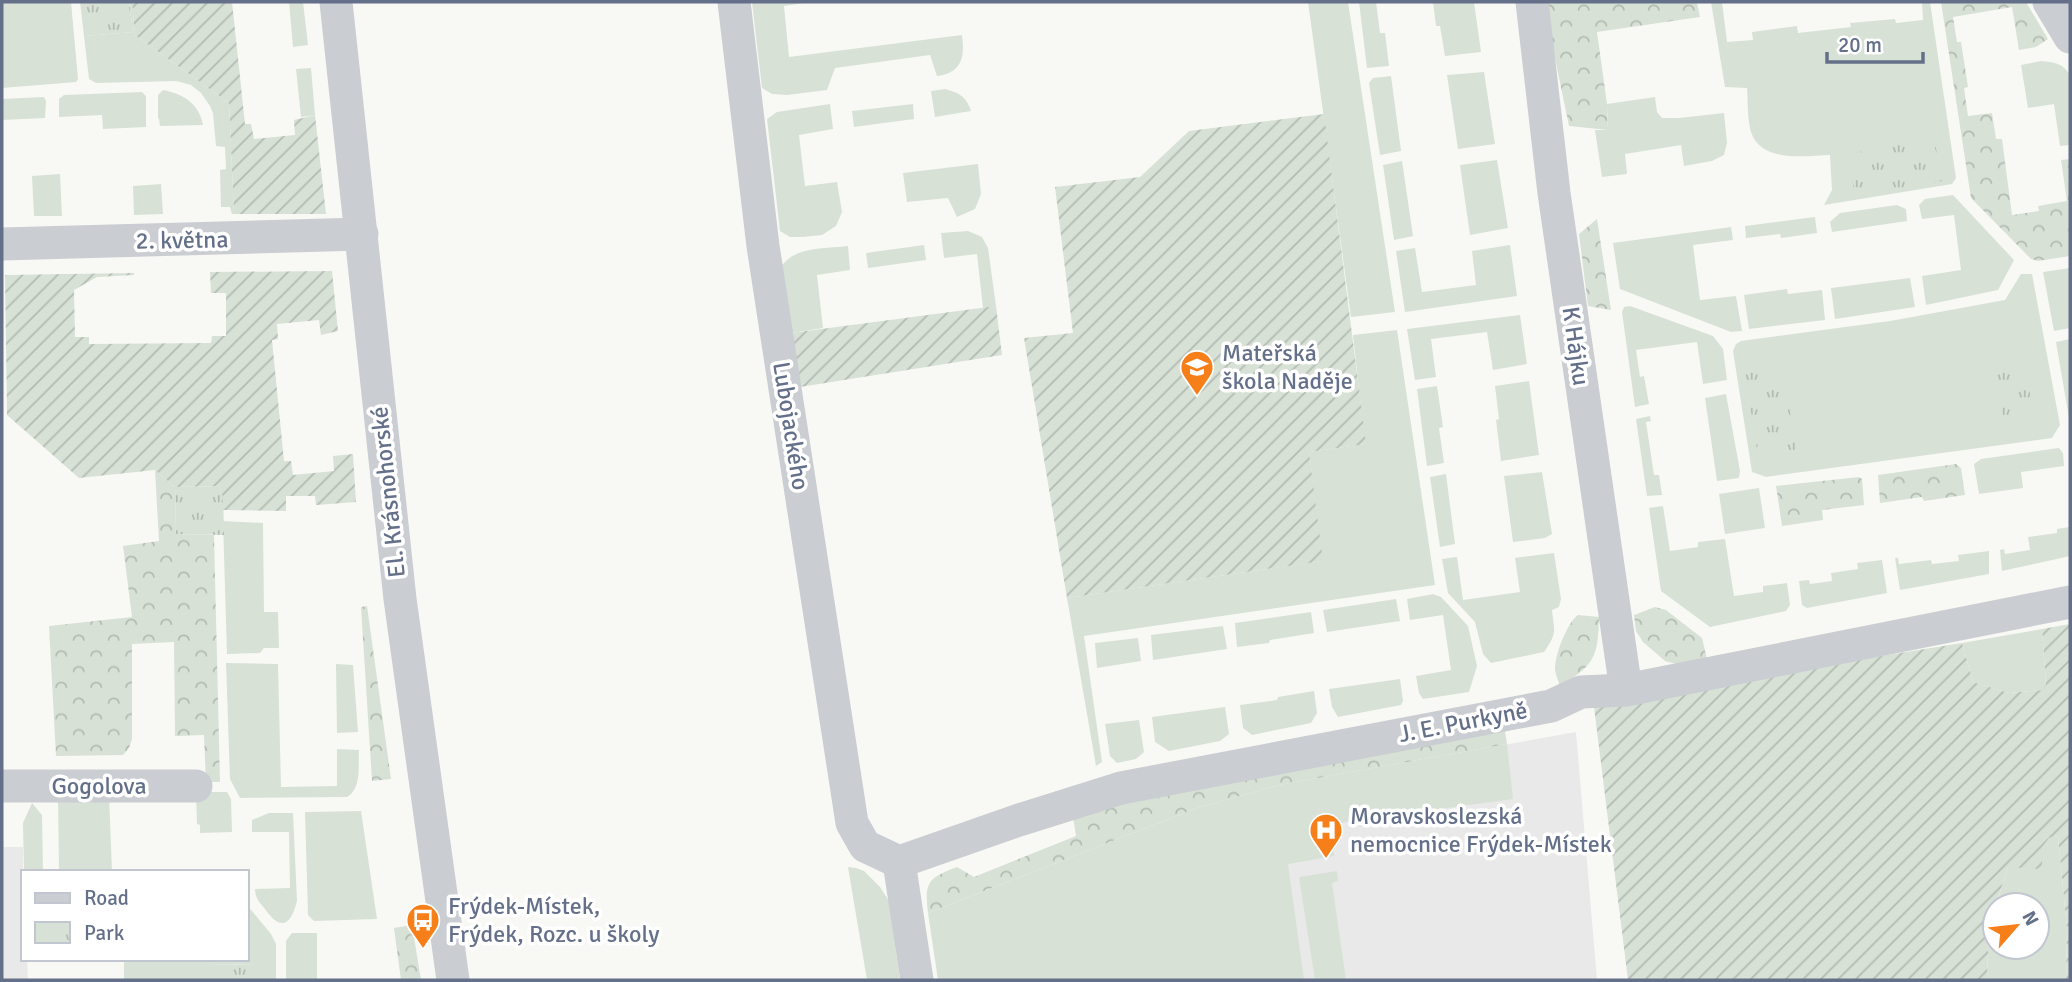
<svg xmlns="http://www.w3.org/2000/svg" width="2072" height="982" font-family="Signika,sans-serif">
<style>
.built{fill:#e9e9e9}
.grass{fill:#d8e1d6}
.forest{fill:url(#forest-crowns)}
.park{fill:url(#park-tufts)}
.garden{fill:url(#garden-furrows)}
.lines{fill:none;stroke-linecap:round;stroke-linejoin:round}
.street{stroke:#cacdd1;stroke-width:33}
.labels{text-anchor:middle;dominant-baseline:central;stroke-width:7;stroke-linejoin:round;paint-order:stroke}
.street-label{font-size:24px;fill:#64708a;stroke:#fff}
.poi-label{font-size:24px;fill:#64708a;stroke:#fff;text-anchor:start}
</style>
<defs>
<pattern id="forest-crowns" width="20" height="18" patternUnits="userSpaceOnUse" patternTransform="scale(1.75)"><rect width="20" height="18" fill="#d8e1d6"/><path d="M2 6a3 3 0 1 1 6 0M12 15a3 3 0 1 1 6 0" fill="none" stroke="#b3bbb3"/></pattern>
<pattern id="park-tufts" width="24" height="20" patternUnits="userSpaceOnUse" patternTransform="scale(1.75)"><rect width="24" height="20" fill="#d8e1d6"/><path d="M3 7l-1-3M5 7V3M7 7l1-3M15 17l-1-3M17 17v-4M19 17l1-3" fill="none" stroke="#b3bbb3"/></pattern>
<pattern id="garden-furrows" width="10" height="10" patternUnits="userSpaceOnUse" patternTransform="scale(1.75)"><rect width="10" height="10" fill="#d8e1d6"/><path d="M-1 1l2-2M0 10L10 0M9 11l2-2" fill="none" stroke="#b3bbb3"/></pattern>
</defs>
<rect width="100%" height="100%" fill="#f8f9f5"/>
<g class="built">
<path d="M1576 732 1597 980H942L1279 785Z"/>
<path d="M2 847H23V959H27L28 980H2Z"/>
</g>
<g class="grass">
<path d="M2 2H71L78 79 76 82 2 88Z"/>
<path d="M129 2H132L135 35 229 103 234 214H232L230 207H221L220 170 226 169 225 147 216 146 213 113 210 106 201 93 191 85 176 81 96 83 89 79 84 36 133 32Z"/>
<path d="M289 2H303L308 45 293 47Z"/>
<path d="M752 2H810L784 6 789 57 962 35C965 57 962 73 937 76L930 55 835 68 827 90 787 95 772 94 762 88Z"/>
<path d="M1308 2H1348L1395 312 1351 317Z"/>
<path d="M1359 2H1376L1380 33H1385L1389 66 1367 68Z"/>
<path d="M1433 2H1474L1481 52 1445 56 1440 26H1436Z"/>
<path d="M1711 2H1722L1727 42 1753 40 1752 32 1797 26 1798 33 1851 27 1850 23 1895 19 1896 23 1923 20 1922 2H1930L1956 178 1952 184 1824 205 1832 190 1830 155C1805 156 1761 163 1751 132 1747 118 1748 101 1747 88L1725 87Z"/>
<path d="M2041 61C2054 62 2063 63 2070 75V145L2060 146 2054 104 2028 108 2021 65Z"/>
<path d="M311 68 315 115 301 117 296 69Z"/>
<path d="M1484 72 1495 144 1458 149 1447 75Z"/>
<path d="M1391 76 1401 151 1380 155 1369 83 1373 78Z"/>
<path d="M945 89C959 93 966 96 971 111L935 117 931 91Z"/>
<path d="M163 90C183 94 199 103 203 125L160 126 159 119 158 118V95Z"/>
<path d="M142 92 146 96V127L103 129 102 115 59 117V99L64 95Z"/>
<path d="M44 97 46 101 45 118 2 120V99Z"/>
<path d="M1655 97 1657 112 1662 118H1679L1724 113 1727 143 1724 155 1712 161 1684 166 1681 145 1625 154 1627 174 1602 177 1595 130H1608L1607 104Z"/>
<path d="M830 104 833 129 799 135 805 186 837 182 842 212 836 226 822 235 803 237H790L780 231 767 119 777 112Z"/>
<path d="M913 104 914 119 854 127 852 111Z"/>
<path d="M1497 160 1508 228 1470 235 1460 165Z"/>
<path d="M1402 161 1413 236 1394 240 1383 165Z"/>
<path d="M978 164 981 194 975 209 957 217 948 198 907 202 903 173Z"/>
<path d="M60 174 62 216H34L32 176Z"/>
<path d="M161 184 163 214 134 215 133 186Z"/>
<path d="M1953 195 2014 260 1998 290 1926 305 1922 276 1961 270 1954 215 1922 219 1919 205 1925 199Z"/>
<path d="M1897 205 1906 209 1907 221 1832 232 1830 222 1840 213Z"/>
<path d="M1815 217 1817 233 1781 238 1780 234 1746 238 1745 226Z"/>
<path d="M1731 227 1733 240 1693 245 1700 300 1736 296 1742 331 1731 332 1620 289 1613 243Z"/>
<path d="M968 231 982 237 988 248 996 306 983 308 977 254 944 258 941 233Z"/>
<path d="M924 245 926 260 868 268 866 253Z"/>
<path d="M1510 245 1517 296 1405 312 1396 251 1415 248 1422 292 1476 285 1472 251Z"/>
<path d="M848 246 850 270 817 275 823 328 791 333 780 269C792 246 824 249 848 246Z"/>
<path d="M2070 268V328L2054 331 2043 272Z"/>
<path d="M2021 274H2032L2060 425 2052 438 1766 477 1752 472 1733 351 1736 344 1741 341 1890 321 2005 300Z"/>
<path d="M1910 278 1915 307 1835 319 1831 288Z"/>
<path d="M1787 289 1788 294 1822 290 1825 320 1749 329 1744 295Z"/>
<path d="M1630 306 1713 336 1723 349 1727 380 1703 384 1697 342 1636 350 1640 377 1644 376 1649 404 1635 407 1622 312 1624 307Z"/>
<path d="M1520 315 1527 364 1493 370 1487 332 1431 339 1436 377 1415 380 1407 329Z"/>
<path d="M1397 330 1435 585 1084 636 1102 762 1096 766 1067 598 1322 561 1309 452 1365 444 1353 335Z"/>
<path d="M2070 339V424L2056 342Z"/>
<path d="M1529 381 1539 455 1501 461 1496 420 1499 419 1495 386Z"/>
<path d="M1437 386 1443 427 1439 428 1444 463 1427 466 1417 389Z"/>
<path d="M1726 394 1740 471 1739 478 1717 481 1705 398Z"/>
<path d="M1650 416 1651 421 1646 422 1654 475H1659L1662 495 1647 496 1636 419Z"/>
<path d="M2059 448 2063 453 2064 466 2021 472 2023 488 1979 494 1974 464 1981 459Z"/>
<path d="M1542 472 1552 534 1545 538 1513 542 1504 476Z"/>
<path d="M1446 474 1455 544 1440 547 1430 477Z"/>
<path d="M1759 488 1765 528 1725 534 1719 494Z"/>
<path d="M1663 506 1670 551 1698 547V542L1725 539 1734 596 1763 592V586L1787 583 1790 605 1786 611 1710 627 1661 591 1649 508Z"/>
<path d="M223 521 263 523 264 612H278L279 648H264L260 653 227 654Z"/>
<path d="M2070 527V556L2002 571 2000 550 2004 549 2005 554 2030 550 2028 537 2057 533V529Z"/>
<path d="M1989 551V574L1900 590 1895 558H1898L1899 564 1931 560 1932 564 1959 561 1958 555Z"/>
<path d="M1554 553 1561 599 1559 607 1552 610C1554 631 1558 632 1544 652L1491 663 1483 654 1475 622 1448 593 1442 559 1457 557 1463 600 1520 592 1515 558Z"/>
<path d="M1882 560 1887 593 1807 608 1802 605 1799 581 1809 580 1810 584 1832 581 1831 573 1858 569 1857 563Z"/>
<path d="M1433 594 1441 597 1468 626 1477 666 1469 692 1423 699 1419 693 1416 676 1451 670 1443 615 1410 620 1407 599Z"/>
<path d="M1396 599 1400 621 1327 632 1323 610Z"/>
<path d="M1311 612 1314 633 1270 640 1269 643 1237 647 1235 623Z"/>
<path d="M1223 626 1227 649 1153 660 1151 635Z"/>
<path d="M2042 629 2046 686 2042 690 2009 693 1973 682 1962 643Z"/>
<path d="M1138 638 1141 661 1097 668 1095 643Z"/>
<path d="M226 663 278 664 281 787 337 786V749L359 750C358 765 362 788 347 797L240 798 230 779Z"/>
<path d="M336 664 353 665 358 732 337 733Z"/>
<path d="M1400 679 1403 701 1401 705 1338 717 1332 707 1329 689Z"/>
<path d="M1314 691 1317 713 1311 723 1252 735 1243 728 1240 705 1277 700 1278 697Z"/>
<path d="M1225 707 1229 734 1220 741 1169 751 1155 742 1152 717Z"/>
<path d="M1139 720 1144 752 1136 759 1117 763 1110 756 1105 724Z"/>
<path d="M1507 744 1513 799 1331 824 1334 856 1288 864 1304 980H938L928 913 1197 808 1279 785Z"/>
<path d="M196 792H227L231 799 232 832 200 833V825L197 824Z"/>
<path d="M58 795H109L112 872H59Z"/>
<path d="M32 803 42 815 43 872H24L23 823Z"/>
<path d="M361 811 377 919 314 921 308 915 305 812Z"/>
<path d="M269 813H293L297 901C291 925 281 932 265 909 260 903 255 898 255 889L290 888 289 832H252V820Z"/>
<path d="M2058 836 2067 929 2066 980H1987L1989 926 1995 907V947H2037V905H1996L2008 867 2042 848 2049 838Z"/>
<path d="M848 867 856 868 864 871 880 887 889 901 900 980H867Z"/>
<path d="M1337 871 1338 881 1332 883 1346 980H1315L1299 877Z"/>
<path d="M247 905 271 934 276 944V980H257V964L209 965V980H124V961L122 959H247Z"/>
<path d="M292 933H317V980H286V941Z"/>
</g>
<g class="forest">
<path d="M1548 2H1697L1700 17 1597 32 1607 104 1608 130 1569 126 1545 10Z"/>
<path d="M1941 2H2026L2048 39 2036 47 2019 50 2012 7 1953 17 1957 42H1961L1968 87 1964 88 1968 116 1992 113 1996 139H2002L2012 215 2039 211 2038 206 2067 201 2061 160 2070 159V256L2038 261 2031 259 1971 198Z"/>
<path d="M1597 219 1611 310 1588 306 1579 234Z"/>
<path d="M1956 464 1961 468 1965 495 1924 501 1922 497 1880 503 1878 475Z"/>
<path d="M155 470 175 487 176 534 214 535 220 782H206L204 735 175 736 174 642 132 644V739L129 748 123 755 56 756 49 626 132 617 123 546 159 541Z"/>
<path d="M1859 477 1862 479 1864 505 1822 510 1823 520 1782 526 1776 486Z"/>
<path d="M367 606 391 779 372 781 361 607Z"/>
<path d="M1655 607 1666 610 1702 638 1708 663 1688 667 1665 661 1643 642 1636 631 1634 615Z"/>
<path d="M1578 615 1599 617C1598 658 1594 665 1560 686 1558 681 1556 675 1555 670 1554 656 1567 623 1578 615Z"/>
<path d="M1504 725 1507 744 1279 785 1197 808 928 913C924 881 929 878 957 867L974 877 1076 836 1073 817 1107 806Z"/>
<path d="M412 925 421 980H401L394 928Z"/>
</g>
<g class="park">
<path d="M80 2H129L133 32 84 36Z"/>
<path d="M1934 138 1942 181 1855 197 1848 154Z"/>
<path d="M2025 366 2034 416 2003 422 1994 371Z"/>
<path d="M1783 367 1796 450 1758 456 1745 373Z"/>
<path d="M223 486 224 535 176 534 175 487Z"/>
<path d="M257 964V980H209V965Z"/>
</g>
<g class="garden">
<path d="M132 2H232L245 124H251L254 139 295 135 294 120 315 115 326 214H234L229 103 135 35Z"/>
<path d="M1324 114 1366 444 1309 452 1323 561 1067 598 1024 338 1073 333 1055 187 1140 177 1189 131Z"/>
<path d="M332 271 338 331 321 335 319 320 277 324 278 339 272 340 284 461H291L293 475 334 471 333 456 353 454 356 502 316 505 315 496H286V511L223 510 222 486 175 487 155 470 79 478 7 415 5 275 134 273V275L97 277 74 290 75 337H89V344L211 343 212 336H226V293H211L210 272Z"/>
<path d="M996 306 1002 355 800 387 791 333Z"/>
<path d="M2070 624V980H2066L2067 929 2058 836 2049 838 2042 848V869L2008 867 1989 926 1987 980H1628L1594 707 1731 680 1962 643 1973 682 2009 693 2042 690 2046 685 2042 629Z"/>
</g>
<g class="lines">
<g class="street">
<path d="M336 2 400 599 453 980"/>
<path d="M734 2 763 246 852 823 865 846 899 862 1019 820 1121 788 1551 706 1581 692 1626 690 2070 602"/>
<path d="M1532 2 1554 193 1626 690"/>
<path d="M2049 2 2070 37"/>
<path d="M2 244 362 234"/>
<path d="M2 786H196"/>
<path d="M899 862 917 980"/>
</g>
</g>
<defs>
<symbol id="school-pin" viewBox="-11 -11 22 30"><path d="M0 17L-7.5 6A9.5 9.5 0 1 1 7.5 6Z" fill="#f67f19" stroke="#fff"/><path d="M0-5L7-2L0 1L-7-2ZM-4 1L0 2.5L4 1V4Q0 6-4 4Z" fill="#fff"/></symbol>
<symbol id="hospital-pin" viewBox="-11 -11 22 30"><path d="M0 17L-7.5 6A9.5 9.5 0 1 1 7.5 6Z" fill="#f67f19" stroke="#fff"/><path d="M-5-5h3v3.5h4V-5h3V5h-3V1.5h-4V5h-3Z" fill="#fff"/></symbol>
<symbol id="bus-pin" viewBox="-11 -11 22 30"><path d="M0 17L-7.5 6A9.5 9.5 0 1 1 7.5 6Z" fill="#f67f19" stroke="#fff"/><path d="M-5-6H5V4H4V6H2V4H-2V6H-4V4H-5ZM-3.5-4V0h7V-4ZM-3.5 1.2v1.5H-2V1.2ZM2 1.2v1.5H3.5V1.2Z" fill="#fff"/></symbol>
</defs>
<g fill-rule="evenodd">
<use href="#school-pin" x="1178" y="348" width="38" height="52"/>
<use href="#hospital-pin" x="1307" y="811" width="38" height="52"/>
<use href="#bus-pin" x="404" y="901" width="38" height="52"/>
</g>
<g class="labels">
<g class="street-label">
<text transform="translate(182 240) rotate(-1)">2. května</text>
<text transform="translate(1576 346) rotate(82)">K Hájku</text>
<text transform="translate(791 426) rotate(81)">Lubojackého</text>
<text transform="translate(388 492) rotate(-96)">El. Krásnohorské</text>
<text transform="translate(1463 722) rotate(-11)">J. E. Purkyně</text>
<text x="99" y="786">Gogolova</text>
</g>
<g class="poi-label">
<text x="1222" y="353">Mateřská<tspan x="1222" dy="28">škola Naděje</tspan></text>
<text x="1350" y="816">Moravskoslezská<tspan x="1350" dy="28">nemocnice Frýdek-Místek</tspan></text>
<text x="448" y="906">Frýdek-Místek,<tspan x="448" dy="28">Frýdek, Rozc. u školy</tspan></text>
</g>
</g>
<rect width="2072" height="982" fill="none" stroke="#64708a" stroke-width="7"/>
<rect x="21" y="870" width="228" height="91" fill="#ffffff" stroke="#c1c6d0" stroke-width="2"/>
<rect x="35" y="893" width="35" height="10" fill="#cacdd1" stroke="#c1c6d0" stroke-width="2"/>
<text x="84" y="905" font-size="21" fill="#64708a">Road</text>
<rect x="35" y="922" width="35" height="21" fill="url(#park-tufts)" stroke="#c1c6d0" stroke-width="2"/>
<text x="84" y="940" font-size="21" fill="#64708a">Park</text>
<g transform="translate(2016 926) rotate(62)"><circle r="33" fill="#ffffff" stroke="#c1c6d0" stroke-width="2"/>
<path d="M0-5L12 26L0 18L-12 26Z" fill="#f67f19"/>
<text y="-10" font-size="19" font-weight="bold" text-anchor="middle" fill="#64708a">N</text>
</g>
<path d="M1827 52v10h96v-10" fill="none" stroke="#64708a" stroke-width="3.5"/>
<text x="1838" y="52" font-size="21" fill="#64708a" stroke="#ffffff" stroke-width="5" paint-order="stroke">20 m</text>
</svg>
